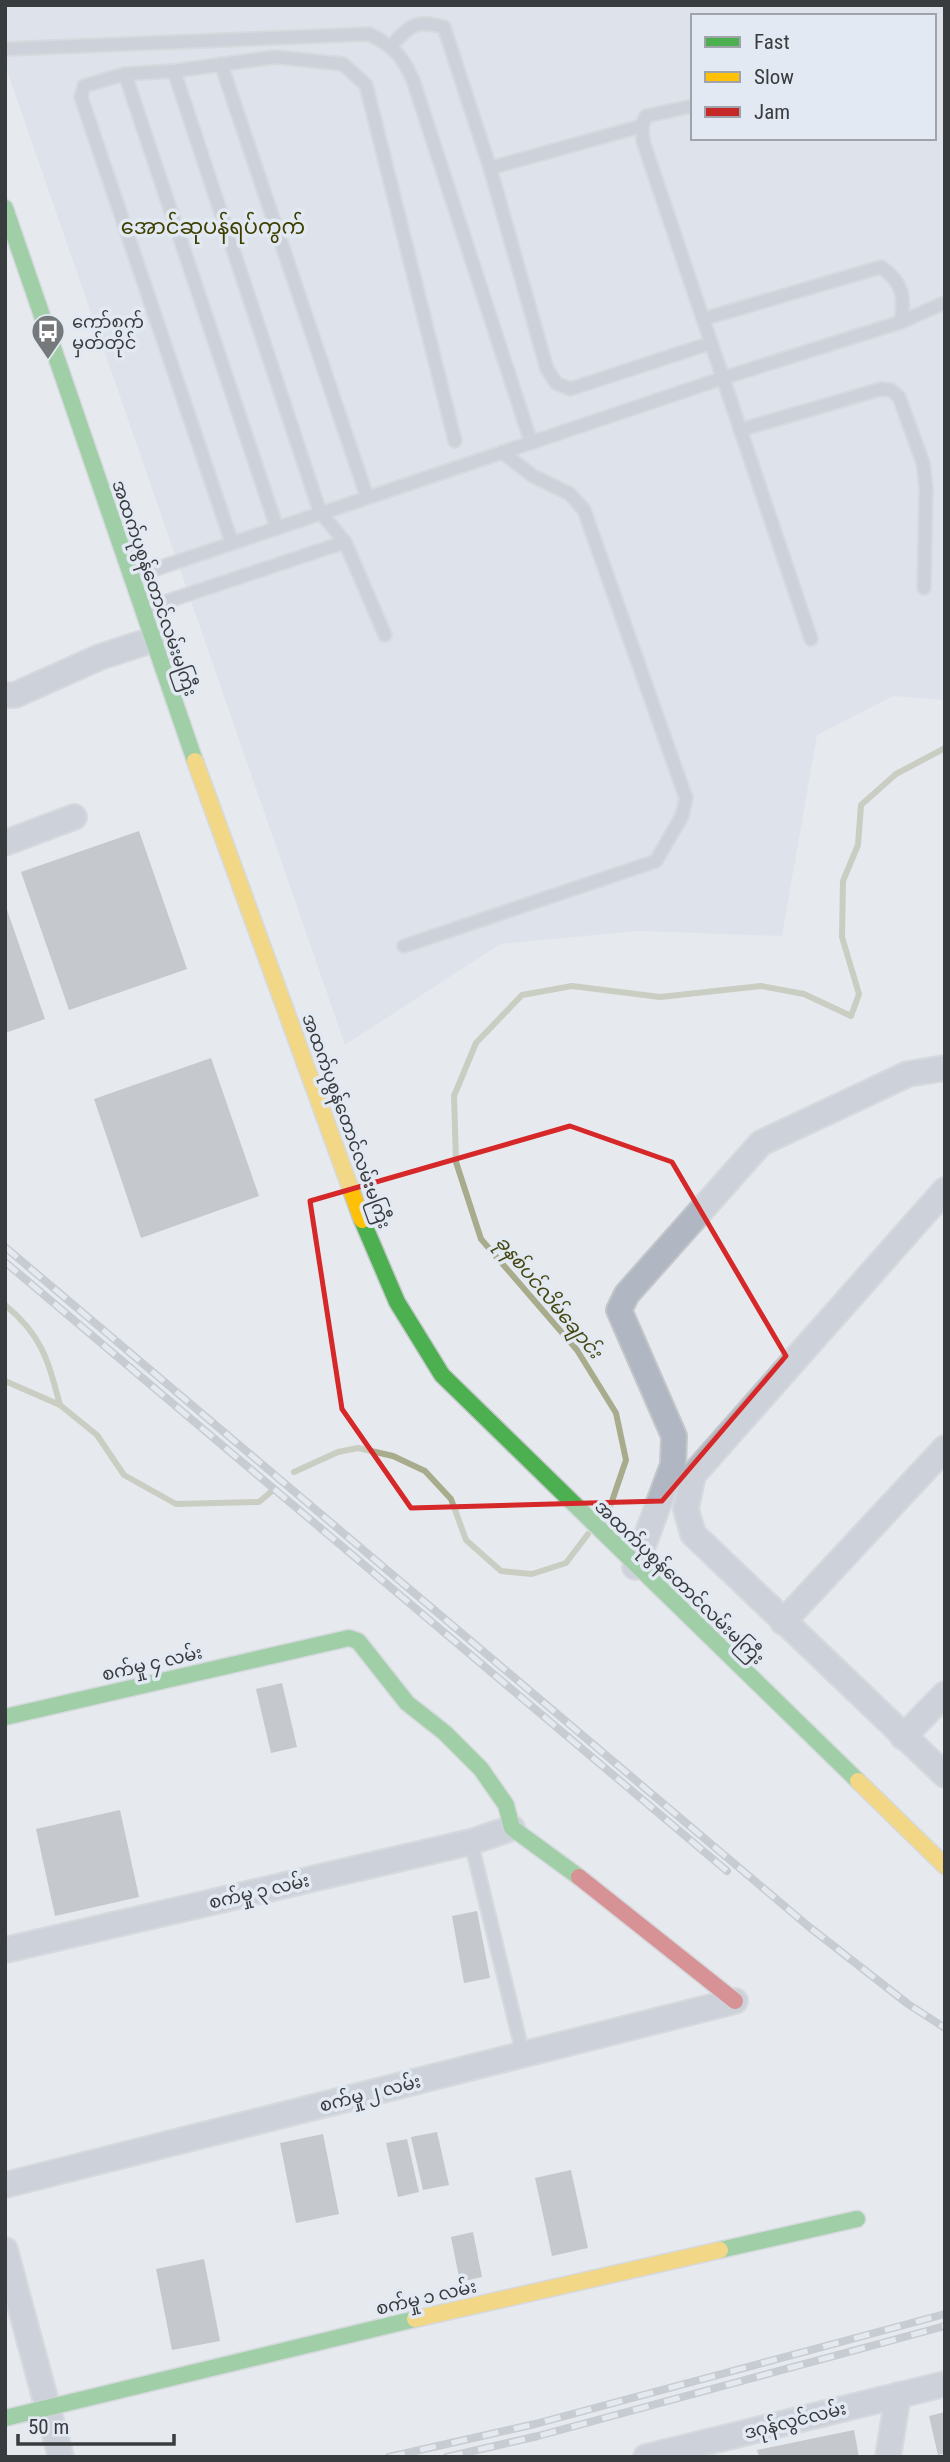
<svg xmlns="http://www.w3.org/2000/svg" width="950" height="2462" font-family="'Roboto Condensed','Noto Sans Myanmar',sans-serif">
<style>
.built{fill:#d5dce6;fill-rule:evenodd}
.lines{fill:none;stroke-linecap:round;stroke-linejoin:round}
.stream{stroke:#a8ac8d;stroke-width:6}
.building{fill:#9da0a3}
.lane-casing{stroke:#c4c7ca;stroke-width:16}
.street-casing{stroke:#c4c7ca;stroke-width:28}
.fast-casing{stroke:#c4c7ca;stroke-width:19}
.slow-casing{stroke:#c4c7ca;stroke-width:19}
.jam-casing{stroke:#c4c7ca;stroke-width:19}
.lane{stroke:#b0b7c2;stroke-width:12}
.street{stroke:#b0b7c2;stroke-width:24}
.fast{stroke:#4caf50;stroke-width:16}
.slow{stroke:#ffc107;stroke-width:16}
.jam{stroke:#c62828;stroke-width:16}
.rail-casing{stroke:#a3a8af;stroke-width:8}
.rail{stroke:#e3e9f2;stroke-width:5;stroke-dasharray:16;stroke-linecap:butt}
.marked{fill:none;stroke:#d62828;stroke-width:5;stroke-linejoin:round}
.labels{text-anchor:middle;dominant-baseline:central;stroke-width:7;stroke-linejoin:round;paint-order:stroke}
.poi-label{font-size:18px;fill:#393c3f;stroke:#e3e9f2;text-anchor:start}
.street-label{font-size:18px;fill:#393c3f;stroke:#e3e9f2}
.water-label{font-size:19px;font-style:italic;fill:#444710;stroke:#e3e9f2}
.quarter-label{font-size:21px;fill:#3e4000;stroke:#e3e9f2}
</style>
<rect width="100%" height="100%" fill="#e6eaee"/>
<path class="built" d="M5 5H945V700L893 696 817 735 782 936 638 931 500 944 345 1045 5 65ZM693 16H934V138H693Z"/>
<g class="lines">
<g class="stream">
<path d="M5 1305C42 1335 48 1360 60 1405"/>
<path d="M5 1381 60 1405 97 1435 124 1475 176 1504 259 1502 272 1491"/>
<path d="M294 1472 338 1452 358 1448 393 1456 425 1471 451 1499 466 1540 501 1571 532 1574 566 1563 588 1534"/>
<path d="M604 1515 610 1507 626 1460 616 1413 577 1350 481 1239 456 1162 454 1096 476 1043 522 995 572 986 660 997 761 986 804 994 851 1016 859 994 842 937 843 881 858 845 861 805 896 774 945 748"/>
</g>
</g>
<g class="building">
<path d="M139 831 187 969 69 1010 21 872Z"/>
<path d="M5 904 45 1019 5 1033Z"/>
<path d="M211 1058 259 1196 141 1238 94 1099Z"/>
<path d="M282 1683 297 1747 271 1753 256 1689Z"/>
<path d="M120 1810 139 1897 55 1916 36 1829Z"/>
<path d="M477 1911 490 1978 464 1983 452 1916Z"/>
<path d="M437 2132 449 2185 423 2190 411 2137Z"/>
<path d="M323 2134 339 2214 296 2223 280 2143Z"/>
<path d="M407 2139 419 2192 398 2197 386 2143Z"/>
<path d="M571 2170 588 2248 552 2256 535 2178Z"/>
<path d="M473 2232 482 2277 460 2282 451 2237Z"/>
<path d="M204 2259 220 2341 172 2350 156 2269Z"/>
<path d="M945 2412V2453L938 2455 929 2416Z"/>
<path d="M854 2430 859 2457H759L757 2450Z"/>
</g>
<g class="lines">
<defs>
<g id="lane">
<path d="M392 45C411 24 416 20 444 27L490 168 547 369 556 383 570 389 711 343"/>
<path d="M5 49 369 34C393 46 402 55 413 80L531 442"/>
<path d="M221 64 367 497"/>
<path d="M174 71 275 57 343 64 366 85 455 441"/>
<path d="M125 74 84 86 81 97 232 543"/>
<path d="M693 106 646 116 642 126 643 141 811 639"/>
<path d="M490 168 642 126"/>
<path d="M703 319 881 267C903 282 905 297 901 322"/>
<path d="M740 430 881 389 891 390 899 397 923 463 926 488 924 588"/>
<path d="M277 528 125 74 174 71 320 512 345 542 385 635"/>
<path d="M135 576 723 378 901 322 944 303"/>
<path d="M147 608 345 542"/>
<path d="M404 946 656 861 682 816 686 798 584 510 570 494 533 476 502 452"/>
<path d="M471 1842 523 2054"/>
</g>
<g id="street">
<path d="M5 695H15L100 657 152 640"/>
<path d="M5 843 74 817"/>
<path d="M945 1190 693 1475 686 1509 693 1534 945 1775"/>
<path d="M635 1567 673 1465 674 1436 619 1310 627 1294 761 1143 908 1074 945 1068"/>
<path d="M783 1622 945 1448"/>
<path d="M903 1737 945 1694"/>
<path d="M5 1950 471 1842 512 1828"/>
<path d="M5 2185 735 2001"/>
<path d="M5 2250 61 2457"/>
<path d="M646 2457 945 2384"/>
<path d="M888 2457 898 2395"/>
</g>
<g id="fast">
<path d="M5 208 195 761"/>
<path d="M362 1220 397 1302 442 1375 858 1781"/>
<path d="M5 1717 349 1638 358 1641 407 1703 445 1733 481 1769 506 1805 512 1828 579 1877"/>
<path d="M720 2250 857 2219"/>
<path d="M5 2418 415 2319"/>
</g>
<g id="slow">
<path d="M195 761 362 1220"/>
<path d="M858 1781 945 1866"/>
<path d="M415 2319 720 2250"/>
</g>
<path id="jam" d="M579 1877 735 2001"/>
</defs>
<use href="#lane" class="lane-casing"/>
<use href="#street" class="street-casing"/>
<use href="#fast" class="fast-casing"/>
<use href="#slow" class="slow-casing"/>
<use href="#jam" class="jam-casing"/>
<use href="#lane" class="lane"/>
<use href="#street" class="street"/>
<use href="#fast" class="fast"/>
<use href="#slow" class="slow"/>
<use href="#jam" class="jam"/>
<defs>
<g id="rail">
<path d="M5 1247 808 1926 908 2004 945 2028"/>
<path d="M5 1262 727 1871"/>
<path d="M389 2457 535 2424 945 2314"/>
<path d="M447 2457 538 2436 945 2326"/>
</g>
</defs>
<use href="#rail" class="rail-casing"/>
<use href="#rail" class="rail"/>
</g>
<path d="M0 0H950V2462H0ZM570 1126 672 1162 786 1356 662 1501 411 1508 342 1409 310 1201Z" fill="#e6eaee" fill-opacity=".55" fill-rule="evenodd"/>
<path class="marked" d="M570 1126 672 1162 786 1356 662 1501 411 1508 342 1409 310 1201Z"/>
<defs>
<symbol id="bus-pin" viewBox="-11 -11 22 30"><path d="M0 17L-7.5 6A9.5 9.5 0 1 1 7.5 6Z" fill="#76797c" stroke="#e3e9f2"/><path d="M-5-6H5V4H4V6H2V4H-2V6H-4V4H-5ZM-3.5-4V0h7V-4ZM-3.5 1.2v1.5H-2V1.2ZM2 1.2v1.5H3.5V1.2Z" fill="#fff"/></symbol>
</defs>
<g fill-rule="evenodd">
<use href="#bus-pin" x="29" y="312" width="38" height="52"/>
</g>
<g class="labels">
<g class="poi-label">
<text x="72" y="321">ကော်စက်<tspan x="72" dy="21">မှတ်တိုင်</tspan></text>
</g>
<g class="street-label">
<text transform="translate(155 588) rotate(71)">အထက်ပုစွန်တောင်လမ်းမကြီး</text>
<text transform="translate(347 1121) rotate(70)">အထက်ပုစွန်တောင်လမ်းမကြီး</text>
<text transform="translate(680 1582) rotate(44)">အထက်ပုစွန်တောင်လမ်းမကြီး</text>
<text transform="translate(152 1663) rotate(-13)">စက်မှု ၄ လမ်း</text>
<text transform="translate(259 1891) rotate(-13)">စက်မှု ၃ လမ်း</text>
<text transform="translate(370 2093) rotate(-14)">စက်မှု ၂ လမ်း</text>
<text transform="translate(426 2297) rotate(-13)">စက်မှု ၁ လမ်း</text>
<text transform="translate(795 2420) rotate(-14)">ဒဂုန်လွင်လမ်း</text>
</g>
<g class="water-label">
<text transform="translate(549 1297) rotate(50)">ခုနစ်ပင်လိမ်ချောင်း</text>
</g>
<g class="quarter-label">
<text x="213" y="227">အောင်ဆုပန်ရပ်ကွက်</text>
</g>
</g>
<rect width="950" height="2462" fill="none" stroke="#393c3f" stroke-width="14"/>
<rect x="691" y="14" width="245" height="126" fill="#e3e9f2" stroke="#9fa4aa" stroke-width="2"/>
<rect x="705" y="37" width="35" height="10" fill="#4caf50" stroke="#9fa4aa" stroke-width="2"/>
<text x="754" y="49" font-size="21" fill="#393c3f">Fast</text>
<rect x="705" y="72" width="35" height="10" fill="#ffc107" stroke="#9fa4aa" stroke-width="2"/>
<text x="754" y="84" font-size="21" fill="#393c3f">Slow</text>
<rect x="705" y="107" width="35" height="10" fill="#c62828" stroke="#9fa4aa" stroke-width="2"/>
<text x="754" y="119" font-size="21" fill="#393c3f">Jam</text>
<path d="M18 2434v10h156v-10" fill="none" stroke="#393c3f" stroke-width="3.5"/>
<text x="28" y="2434" font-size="21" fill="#393c3f" stroke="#e3e9f2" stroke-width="5" paint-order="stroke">50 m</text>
</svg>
